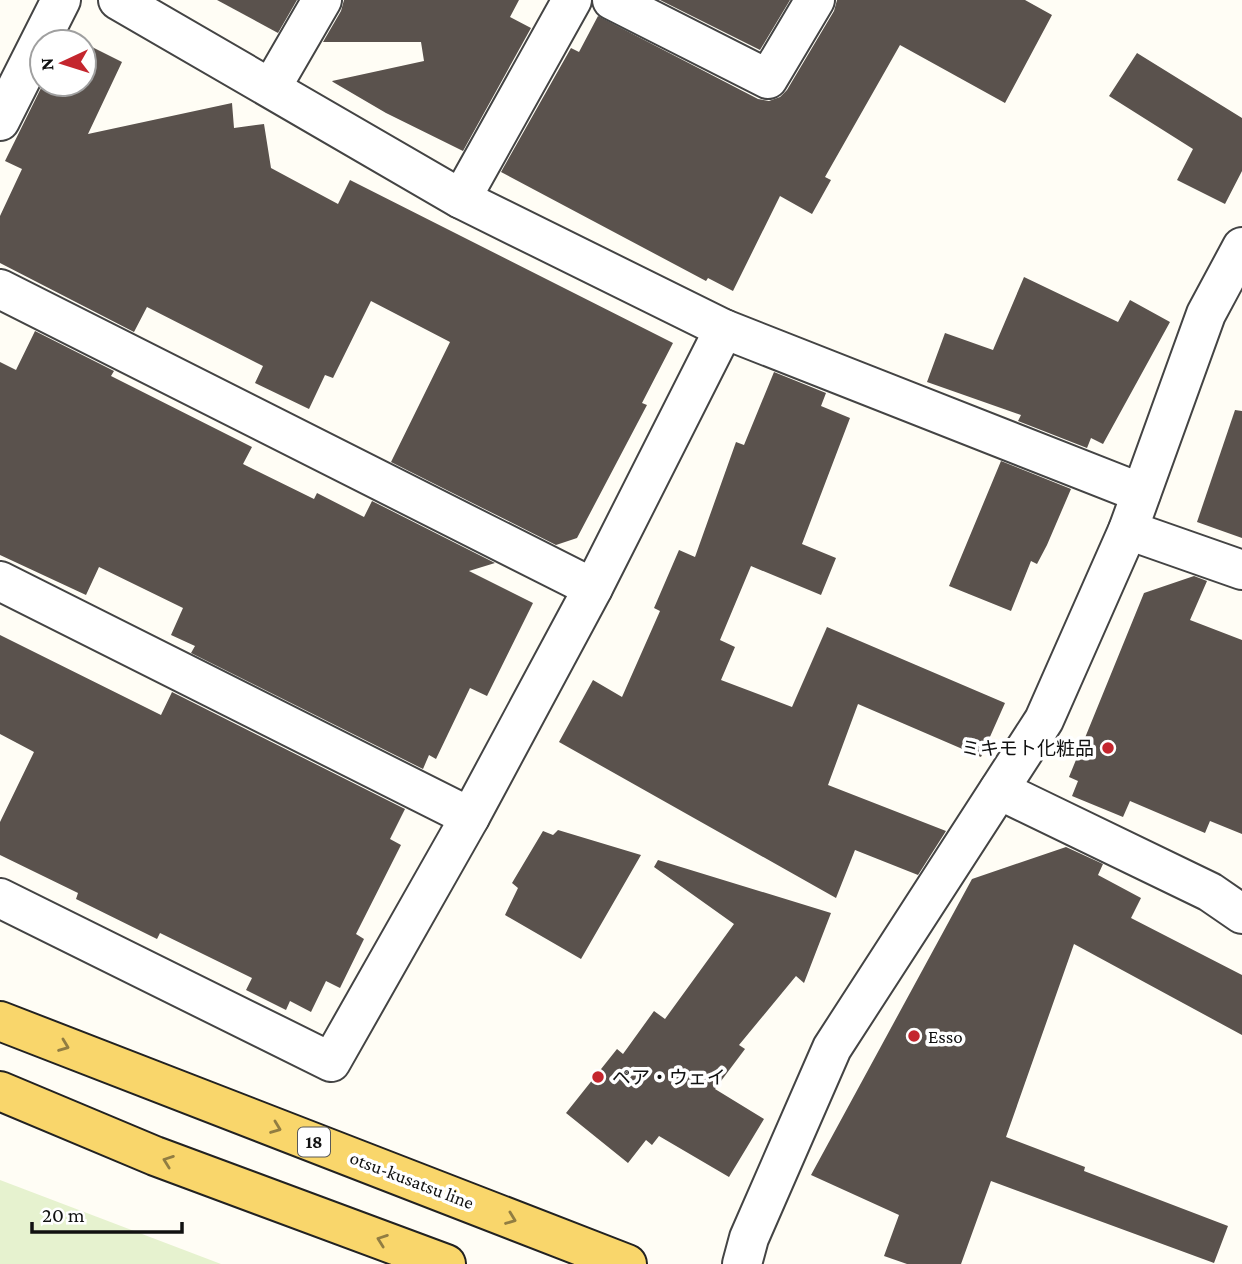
<svg xmlns="http://www.w3.org/2000/svg" width="1242" height="1264" font-family="'Crimson Pro','Noto Sans JP',serif">
<style>
.pitch{fill:#e6f2cf}
.building{fill:#5a524d}
.lines{fill:none;stroke-linecap:round;stroke-linejoin:round}
.minor-casing{stroke:#444;stroke-width:42}
.primary-casing{stroke:#222;stroke-width:42}
.minor{stroke:#fff;stroke-width:38}
.primary{stroke:#f9d66b;stroke-width:38}
.oneway{stroke:#917d42}
.poi-dot{fill:#c4262e;stroke:#fff;stroke-width:2.5}
.labels{text-anchor:middle;dominant-baseline:central;stroke-width:7;stroke-linejoin:round;paint-order:stroke}
.shield{fill:#fff;stroke:#585858;stroke-width:2}
.shield-label{font-size:18px;font-weight:bold;fill:#111}
.poi-label{font-size:19px;fill:#111;stroke:#fff;text-anchor:start}
.street-label{font-size:19px;fill:#111;stroke:#fff}
</style>
<rect width="100%" height="100%" fill="#fffdf5"/>
<path class="pitch" d="M0 1180 221 1264H0Z"/>
<g class="building">
<path d="M217 0H297L278 33Z"/>
<path d="M344 0H519L510 17 531 28 463 151 386 113 333 82 332 81 424 61 421 42H323L341 11Z"/>
<path d="M660 0H790L760 50Z"/>
<path d="M837 0H1025L1052 15 1005 103 900 45 825 177 831 180 812 214 780 196 733 291 708 278 706 281 501 172 571 48 579 52 598 16 758 99 769 101 780 97 787 90 834 11Z"/>
<path d="M84 43 122 62 88 134 232 103 234 128 264 124 271 168 338 204 350 180 673 343 642 403 647 405 577 538 556 545 391 462 450 342 371 301 333 378 325 375 309 409 255 383 263 366 147 307 134 332 0 263V216L22 169 5 161 43 84H84Z"/>
<path d="M1137 53 1242 118V171L1225 204 1177 180 1193 149 1109 96Z"/>
<path d="M1024 277 1118 322 1130 300 1170 322 1103 444 1091 438 1087 448 1018 421 1021 415 927 382 945 333 993 350Z"/>
<path d="M35 331 114 371 111 376 252 447 243 464 314 499 317 493 364 517 372 501 495 563 469 571 533 603 487 696 470 688 436 759 429 755 423 769 191 653 195 646 171 635 183 608 99 567 86 595 0 555V362L16 370Z"/>
<path d="M774 372 826 393 821 406 850 418 802 544 836 558 821 595 751 566 720 640 735 647 721 680 792 707 827 627 1005 703 981 757 858 704 828 785 946 831 918 875 855 850 836 898 559 742 593 680 622 697 660 611 654 608 679 550 695 557 736 442 744 445Z"/>
<path d="M1235 410 1242 411V538L1197 522Z"/>
<path d="M1001 461 1071 489 1047 545 1037 564 1031 561 1011 611 949 586Z"/>
<path d="M1194 576 1207 581 1190 620 1242 640V834L1210 821 1205 833 1130 801 1123 817 1072 796 1078 781 1069 777 1144 593Z"/>
<path d="M0 635 161 715 172 692 405 809 390 839 401 845 356 934 364 939 340 988 326 981 311 1012 290 1001 286 1010 246 990 252 978 160 933 157 939 76 899 78 893 0 855V822L34 752 0 734Z"/>
<path d="M558 830 641 855 581 959 505 915 518 888 512 883 543 831 553 835Z"/>
<path d="M1066 847 1103 864 1098 875 1141 898 1131 918 1242 975V1035L1074 944 1006 1137 1085 1167 1084 1171 1228 1226 1214 1263 991 1181 961 1264H907L884 1256 899 1215 811 1175 972 879Z"/>
<path d="M658 860 831 913 804 983 796 976 739 1045 745 1049 715 1089 764 1119 729 1177 659 1136 652 1145 646 1140 628 1163 566 1113 617 1049 623 1054 654 1011 665 1019 734 924 654 867Z"/>
</g>
<g class="lines">
<defs>
<g id="minor">
<path d="M118 0 461 199 724 329 1141 493"/>
<path d="M612 0 768 79 815 0"/>
<path d="M271 88 322 0"/>
<path d="M0 121 61 0"/>
<path d="M461 199 572 0"/>
<path d="M0 289 593 588"/>
<path d="M1128 530 1242 570"/>
<path d="M0 581 470 817"/>
<path d="M999 790 1210 892 1242 914"/>
<path d="M0 898 331 1062 470 817 593 588 724 329"/>
<path d="M742 1264 749 1238 832 1048 1044 720 1128 530 1206 314 1242 247"/>
</g>
<g id="primary">
<path d="M0 1021 627 1264"/>
<path d="M0 1091 155 1156 446 1264"/>
</g>
</defs>
<use href="#minor" class="minor-casing"/>
<use href="#primary" class="primary-casing"/>
<use href="#minor" class="minor"/>
<use href="#primary" class="primary"/>
</g>
<defs><path id="oneway-chevron" d="M-2-3.5L2.5 0L-2 3.5" fill="none" stroke-width="1.6" stroke-linecap="round" stroke-linejoin="round" transform="scale(1.75)"/></defs>
<g class="oneway">
<use href="#oneway-chevron" transform="translate(64 1046) rotate(21)"/>
<use href="#oneway-chevron" transform="translate(276 1128) rotate(21)"/>
<use href="#oneway-chevron" transform="translate(168 1161) rotate(-160)"/>
<use href="#oneway-chevron" transform="translate(511 1219) rotate(21)"/>
<use href="#oneway-chevron" transform="translate(382 1240) rotate(-160)"/>
</g>
<g class="poi-dot">
<circle cx="1108" cy="748" r="7"/>
<circle cx="914" cy="1036" r="7"/>
<circle cx="598" cy="1077" r="7"/>
</g>
<g class="labels">
<rect class="shield" x="298" y="1127.5" width="32" height="29" rx="5"/>
<g class="shield-label">
<text x="314" y="1142">18</text>
</g>
<g class="poi-label">
<text x="1094" y="748" text-anchor="end">ミキモト化粧品</text>
<text x="928" y="1036">Esso</text>
<text x="612" y="1077">ペア・ウェイ</text>
</g>
<g class="street-label">
<text transform="translate(412 1180) rotate(21)">otsu-kusatsu line</text>
</g>
</g>
<g transform="translate(63 63) rotate(266)"><circle r="33" fill="#ffffff" stroke="#a0a0a0" stroke-width="2"/>
<path d="M0-5L12 26L0 18L-12 26Z" fill="#c4262e"/>
<text y="-10" font-size="19" font-weight="bold" text-anchor="middle" fill="#111111">N</text>
</g>
<path d="M32 1222v10h150v-10" fill="none" stroke="#111111" stroke-width="3.5"/>
<text x="42" y="1222" font-size="21" fill="#111111" stroke="#ffffff" stroke-width="5" paint-order="stroke">20 m</text>
</svg>
